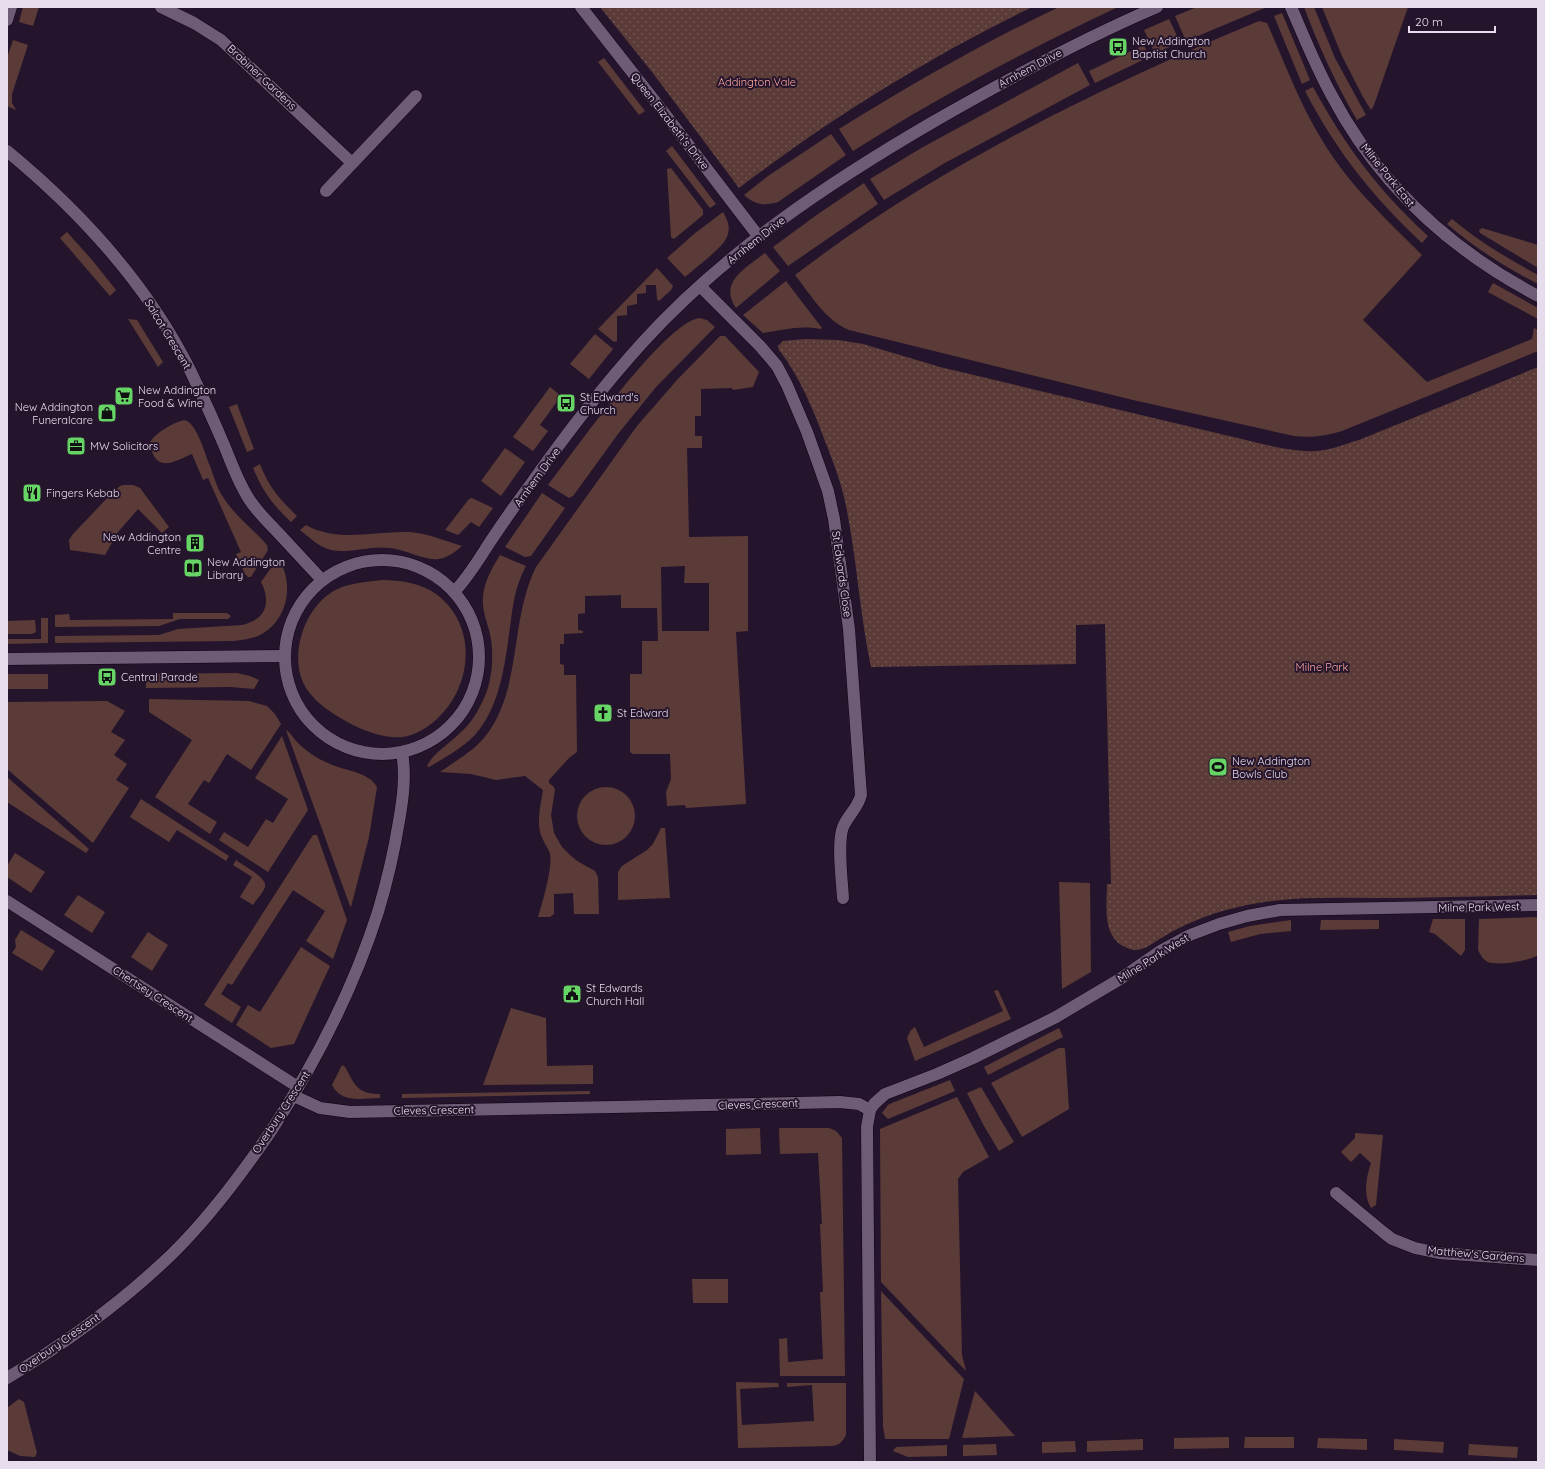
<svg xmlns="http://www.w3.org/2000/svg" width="1545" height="1469" font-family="Quicksand,sans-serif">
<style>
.grass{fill:#5b3b38;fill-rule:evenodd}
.park{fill:url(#park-dots)}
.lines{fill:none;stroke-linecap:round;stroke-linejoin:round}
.street-casing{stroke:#0e0213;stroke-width:13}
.secondary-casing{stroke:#0e0213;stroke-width:13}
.street{stroke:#6e5b76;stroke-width:12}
.secondary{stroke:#6e5b76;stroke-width:12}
.labels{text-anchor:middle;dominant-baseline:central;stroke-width:4;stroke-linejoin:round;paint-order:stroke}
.poi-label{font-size:11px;fill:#e7dcec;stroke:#25152c;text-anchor:start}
.street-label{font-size:11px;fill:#e7dcec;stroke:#25152c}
.park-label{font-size:11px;fill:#fca69e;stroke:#25152c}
</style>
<defs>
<pattern id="park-dots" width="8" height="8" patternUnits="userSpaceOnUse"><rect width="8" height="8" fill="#5b3b38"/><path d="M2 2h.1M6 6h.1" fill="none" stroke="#735755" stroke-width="1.8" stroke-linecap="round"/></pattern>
</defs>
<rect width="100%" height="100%" fill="#25152c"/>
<g class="grass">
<path d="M23 7H39L33 26 19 22Z"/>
<path d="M1059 7H1118C1027 50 938 97 853 151L839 129C910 85 983 43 1059 7Z"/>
<path d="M1197 7H1267L1186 41 1175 16Z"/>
<path d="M1304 7H1314L1335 58 1366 115 1357 120C1336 84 1319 47 1304 7Z"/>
<path d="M1322 7H1408L1374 105 1371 110 1363 97 1342 56Z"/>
<path d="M1282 13 1310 80 1302 84 1274 16Z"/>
<path d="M1169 19 1180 42 1155 54 1144 30Z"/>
<path d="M1259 21 1267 23C1285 63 1299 103 1322 140 1348 184 1386 219 1422 255L1363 320 1427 382 1532 339 1534 328 1538 330V351L1342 431C1325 436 1311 438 1294 436L1133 400 849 330C825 320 811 295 795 275 935 168 1096 89 1259 21Z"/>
<path d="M13 40 28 45 12 94V103L16 110 7 106V58Z"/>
<path d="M1144 45 1149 57 1095 83 1089 71Z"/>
<path d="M604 58 645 111 639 115 598 62Z"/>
<path d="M1078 63 1090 85 943 164 884 200 870 179 923 147Z"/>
<path d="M1313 87C1346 147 1378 190 1428 236L1422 243C1372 196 1337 152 1305 91Z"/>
<path d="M831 134 846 155 778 202C765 206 755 205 744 195L768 176Z"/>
<path d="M672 146 716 204 710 208 666 151Z"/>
<path d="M671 168 703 210V215L674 239 671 237 667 169Z"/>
<path d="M864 183 878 204 788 266 773 247 818 214Z"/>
<path d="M723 212C736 233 725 243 709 257 701 264 693 270 685 277L667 258 694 234Z"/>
<path d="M1452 219C1478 241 1507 258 1538 275V284C1505 267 1475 248 1447 224Z"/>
<path d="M1482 228 1538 245V268L1480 233 1479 230Z"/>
<path d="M67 232 92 260 116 290 110 296 60 238Z"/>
<path d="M765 253 780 271 736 308C718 282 747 267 765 253Z"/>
<path d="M657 268 673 286 671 290 659 301 657 299 656 285H646V293L637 294V304L627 306V315L617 316V341L614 342 598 329Z"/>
<path d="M786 281 822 328 820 329C801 325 782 330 763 333L743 315Z"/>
<path d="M1493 283 1538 308V319L1488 292Z"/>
<path d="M699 318 707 320 715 327 656 387 618 434 573 496 569 498 548 485C574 452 663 324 699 318Z"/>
<path d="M128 319 137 320 163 362 158 367Z"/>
<path d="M595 334 613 349 589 379 570 364Z"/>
<path d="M720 336H725L759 372 753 387 733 390 732 388 701 389V416H695V436H702V448H687L689 537 748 536V631L736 632 746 804 686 808 685 805 667 806 666 792 671 779 670 754H633L630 752V674H642V641H658L657 608H621V595L585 596V613L578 614V630L583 631V633L564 634V644H560V664L564 665V675H576L577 752 569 758 549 780V783L554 787 555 790 551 815 554 833 562 847 569 854 577 861 595 871 598 877 599 914H574L573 893 554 894V914L550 917H538C542 904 553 867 550 854 549 849 542 840 540 832 537 818 541 803 543 790L525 776 496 780 471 774 440 772C455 761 471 753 484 738 523 690 509 621 536 567L637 426 677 380ZM685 566 684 583H709V631H662L661 567Z"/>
<path d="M550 387 561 396 540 425 548 431 533 451 513 437Z"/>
<path d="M237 404 254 449 247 452 229 407Z"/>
<path d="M184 420C197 422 205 455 210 466 214 477 217 488 223 497 235 516 253 529 267 545L268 550 251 577H248L245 574 236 554 241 552 208 478 203 480 192 454C179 459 161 472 153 454 151 450 150 446 150 442 157 432 172 423 184 420Z"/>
<path d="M505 448 525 462 501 496 481 481Z"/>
<path d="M260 464C269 488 280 499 297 516L291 522C272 504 263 492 253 468Z"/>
<path d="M124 485H133L140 488 169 527 162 533 138 509 118 532 105 555 70 550 69 540 73 534 113 492 120 486Z"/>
<path d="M542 493 565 508 531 556 525 557 505 547Z"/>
<path d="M472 498 493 508 479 527 471 522 458 535 445 530 469 499Z"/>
<path d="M306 525C338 543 373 531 409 532 427 533 445 541 462 546 455 552 447 558 438 559 426 561 404 549 390 548 370 545 350 554 331 550 319 547 310 538 300 530Z"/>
<path d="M500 555 526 566C515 586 513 605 510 627 505 664 500 708 474 736 461 749 444 758 429 767L427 766C434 752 448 745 459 734 473 722 482 705 488 688 493 670 494 648 489 630 486 619 482 609 483 597 484 582 492 568 500 555Z"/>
<path d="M278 558C295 584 288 622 258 636 250 639 242 640 234 641L55 643V636L159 635 178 629 242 625C265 620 272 603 261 582Z"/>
<path d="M382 580C400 580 421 583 436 594 478 625 473 686 437 719 428 727 416 735 403 737 387 739 367 732 353 725 336 716 317 705 306 688 288 658 303 610 332 592 346 583 366 582 382 580Z"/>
<path d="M173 613H227L231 616 228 619H180L159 626 55 627V615L69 614 70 620 173 619Z"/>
<path d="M41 618H48V643L7 644V639H41Z"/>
<path d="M35 620 36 632 32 634H7V621Z"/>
<path d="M237 673 250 676 259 680 254 689 231 687 146 688V674Z"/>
<path d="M48 674V689H7V674Z"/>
<path d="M149 699 249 701 267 706 275 714 281 724 251 770 227 754 209 783 204 780 188 804 217 822 210 834 155 797 192 740 149 712Z"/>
<path d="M107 701 125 711 111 732 125 740 114 755 127 764 116 780 129 788 93 843 7 769V702Z"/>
<path d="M286 730C291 733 293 738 297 742 306 751 316 758 328 763 344 771 368 771 377 787L369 837 351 907 350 906Z"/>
<path d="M282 736 308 810 268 872 219 840 224 832 248 847 266 819 273 823 288 799 255 778Z"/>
<path d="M7 777 89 849 86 853 7 802Z"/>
<circle cx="606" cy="816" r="29"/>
<path d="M141 799 229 856 226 861 177 830 169 842 130 817Z"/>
<path d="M661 828H665L670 898 618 900V872L622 866 647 850 653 844Z"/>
<path d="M313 835H317L347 920 333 959 306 941 325 911 293 890 232 985 228 983 221 994 241 1007 232 1023 204 1005Z"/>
<path d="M15 853 45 872 31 893 7 877V866Z"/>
<path d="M236 860C242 865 268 878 265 887 263 893 256 900 253 905L240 897 252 877 233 865Z"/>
<path d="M1059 882 1090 883 1091 972 1062 989Z"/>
<path d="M78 895 105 912 92 933 64 915Z"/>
<path d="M1538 917V955C1530 961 1497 966 1488 962 1483 960 1480 954 1478 950L1479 919Z"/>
<path d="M1433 919H1465V950L1461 956 1435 934 1429 932Z"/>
<path d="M1291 920V931L1260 934 1231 942 1228 932 1250 926Z"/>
<path d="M1321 920H1379V929L1320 930Z"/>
<path d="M21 930 55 951 42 971 12 953 16 947 15 940Z"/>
<path d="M148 932 168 945 152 971 131 957Z"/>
<path d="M301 947 330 966 294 1044 271 1048 236 1025 248 1005 260 1012Z"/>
<path d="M998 990 1011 1019 915 1061 907 1038 911 1030 915 1027 924 1047 1003 1011 994 991Z"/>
<path d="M511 1008 546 1018 547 1066 593 1065V1084L483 1085Z"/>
<path d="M1059 1028 1063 1037 988 1075 984 1067Z"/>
<path d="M1059 1048H1064L1065 1049 1069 1109 1022 1137 991 1083Z"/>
<path d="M342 1065 345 1067C355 1085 357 1094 380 1094V1098C361 1098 342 1104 332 1085Z"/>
<path d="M950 1080 955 1091 888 1119 882 1113 888 1105 892 1103Z"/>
<path d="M981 1087 1014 1142 999 1151 984 1126 967 1093Z"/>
<path d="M590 1091V1094L402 1098V1094Z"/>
<path d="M957 1097 989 1157 963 1172 958 1179 962 1355 966 1371 881 1282 880 1129Z"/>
<path d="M760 1128 761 1154 726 1155V1129Z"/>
<path d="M779 1128H829L836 1131 842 1138 845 1376H780L779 1339 787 1338 788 1362 823 1359 820 1292H823L820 1224H822L818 1153 780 1154Z"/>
<path d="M1355 1133 1383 1135 1376 1205 1371 1208C1363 1194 1366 1178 1371 1163L1360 1153 1351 1162 1341 1152 1355 1138Z"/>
<path d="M692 1279H728V1303H693Z"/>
<path d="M881 1291 964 1379 949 1439H885L883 1426Z"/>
<path d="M736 1382 778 1383 779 1387 740 1389 742 1425 814 1421 812 1385 787 1387V1383H846V1435C843 1441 840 1445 832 1446L738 1448Z"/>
<path d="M975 1391 1015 1436 962 1438Z"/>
<path d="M19 1399 24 1402 37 1453 35 1457 20 1456 7 1450V1408Z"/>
<path d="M1229 1437V1448L1174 1449V1438Z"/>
<path d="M1245 1437H1294V1448H1244Z"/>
<path d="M1318 1438 1367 1439V1450L1317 1448Z"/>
<path d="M1143 1439V1450L1087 1452V1441Z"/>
<path d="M1394 1439 1444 1442 1443 1453 1394 1450Z"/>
<path d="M1075 1441 1076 1452 1042 1453V1442Z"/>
<path d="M996 1444 997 1455 963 1456V1445Z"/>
<path d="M1469 1444 1518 1447 1517 1458 1468 1455Z"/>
<path d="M947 1445V1456L908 1457 893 1451 896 1447Z"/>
</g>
<g class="park">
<path d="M600 7H1032C929 57 830 118 739 188L652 72Z"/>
<path d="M805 339 838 340 863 344 940 367 1271 446C1286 449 1301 452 1316 451 1331 450 1345 444 1359 440L1538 367V895C1484 896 1431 898 1377 898 1334 898 1290 896 1247 905 1218 911 1189 921 1163 937 1152 943 1143 953 1130 949 1101 940 1107 908 1107 884H1111L1105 624 1076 625V664L871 667C860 615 857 562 847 511 843 487 834 464 825 441 813 409 800 377 779 350L778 346 783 341Z"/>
</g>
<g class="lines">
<defs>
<g id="street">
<path d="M161 7 194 23 221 40 352 163"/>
<path d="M581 7 661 109 759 237"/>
<path d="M1291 7C1304 37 1316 67 1332 96 1379 185 1449 249 1538 296"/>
<path d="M7 20 11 7"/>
<path d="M7 151C81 212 147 284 190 370 202 395 213 419 224 445 232 464 239 485 251 502 260 515 272 526 283 538 296 552 309 566 322 580"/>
<path d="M326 191 416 96"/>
<path d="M700 286 760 346 777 366 787 385 807 432 828 491 834 519 849 629 861 795C858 808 848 815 843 827 837 843 842 880 843 898"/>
<path d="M7 901 298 1087"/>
<path d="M294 1096 320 1108 350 1112 614 1107 840 1102 859 1104 870 1110 867 1127 870 1462"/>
<path d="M870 1110 874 1104 885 1094 937 1074 973 1058 1056 1017 1120 979 1162 950 1190 935 1219 924 1247 916 1280 910 1538 905"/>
<path d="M1336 1193 1383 1232 1392 1239 1415 1248 1439 1253 1538 1260"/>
<path d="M7 1378C66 1343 122 1302 171 1255 209 1218 241 1175 271 1131 316 1062 353 990 378 912 387 882 394 852 399 821 403 798 406 776 402 752"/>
</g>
<g id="secondary">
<circle cx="382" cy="657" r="97"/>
<path d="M455 591C469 576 479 559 490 542 504 521 518 501 533 481 567 433 604 385 643 342 725 252 828 183 933 122 1006 80 1080 40 1157 7"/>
<path d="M7 659 284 656"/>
</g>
</defs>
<use href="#street" class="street-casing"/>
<use href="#secondary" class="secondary-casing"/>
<use href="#street" class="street"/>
<use href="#secondary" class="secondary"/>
</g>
<defs>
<symbol id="bus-square" viewBox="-11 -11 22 22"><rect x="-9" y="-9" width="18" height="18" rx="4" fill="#67d466" stroke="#25152c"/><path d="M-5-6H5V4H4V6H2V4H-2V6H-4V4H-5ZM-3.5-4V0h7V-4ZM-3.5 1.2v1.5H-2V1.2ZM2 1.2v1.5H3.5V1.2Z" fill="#111"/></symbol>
<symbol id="supermarket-square" viewBox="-11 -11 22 22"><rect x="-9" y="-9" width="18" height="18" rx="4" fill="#67d466" stroke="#25152c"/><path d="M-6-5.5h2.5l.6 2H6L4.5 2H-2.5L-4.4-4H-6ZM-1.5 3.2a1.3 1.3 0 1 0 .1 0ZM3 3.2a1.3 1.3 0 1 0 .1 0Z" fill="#111"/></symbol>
<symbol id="shop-square" viewBox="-11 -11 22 22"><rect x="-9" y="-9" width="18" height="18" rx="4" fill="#67d466" stroke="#25152c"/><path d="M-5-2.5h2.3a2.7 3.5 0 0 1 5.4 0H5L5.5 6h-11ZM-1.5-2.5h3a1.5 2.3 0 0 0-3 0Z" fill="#111"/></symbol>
<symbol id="office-square" viewBox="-11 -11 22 22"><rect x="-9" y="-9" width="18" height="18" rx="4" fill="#67d466" stroke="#25152c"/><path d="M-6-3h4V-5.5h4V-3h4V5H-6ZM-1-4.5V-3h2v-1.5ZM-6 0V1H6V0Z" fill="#111"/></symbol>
<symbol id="restaurant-square" viewBox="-11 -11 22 22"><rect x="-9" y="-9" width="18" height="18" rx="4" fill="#67d466" stroke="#25152c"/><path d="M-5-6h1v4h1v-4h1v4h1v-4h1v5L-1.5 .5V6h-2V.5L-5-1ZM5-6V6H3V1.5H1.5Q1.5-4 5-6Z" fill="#111"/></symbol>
<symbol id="building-square" viewBox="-11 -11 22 22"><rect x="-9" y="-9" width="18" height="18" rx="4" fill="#67d466" stroke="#25152c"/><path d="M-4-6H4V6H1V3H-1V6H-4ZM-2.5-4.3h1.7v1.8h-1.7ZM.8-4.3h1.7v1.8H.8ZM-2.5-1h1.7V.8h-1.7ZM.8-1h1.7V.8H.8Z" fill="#111"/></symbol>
<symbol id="library-square" viewBox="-11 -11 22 22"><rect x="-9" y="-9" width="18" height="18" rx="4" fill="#67d466" stroke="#25152c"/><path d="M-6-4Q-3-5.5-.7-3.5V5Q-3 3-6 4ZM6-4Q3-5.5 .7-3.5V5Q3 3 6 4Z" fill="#111"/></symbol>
<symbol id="church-square" viewBox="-11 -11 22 22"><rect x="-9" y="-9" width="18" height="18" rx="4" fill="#67d466" stroke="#25152c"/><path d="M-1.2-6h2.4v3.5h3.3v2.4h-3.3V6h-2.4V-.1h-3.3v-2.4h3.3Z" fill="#111"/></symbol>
<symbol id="stadium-square" viewBox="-11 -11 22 22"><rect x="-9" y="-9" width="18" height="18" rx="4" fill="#67d466" stroke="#25152c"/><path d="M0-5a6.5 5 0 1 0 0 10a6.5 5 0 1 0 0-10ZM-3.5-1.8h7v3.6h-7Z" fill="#111"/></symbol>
<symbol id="civic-square" viewBox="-11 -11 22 22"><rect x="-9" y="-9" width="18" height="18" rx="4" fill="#67d466" stroke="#25152c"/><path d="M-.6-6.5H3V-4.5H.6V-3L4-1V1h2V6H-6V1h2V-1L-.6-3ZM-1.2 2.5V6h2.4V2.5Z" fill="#111"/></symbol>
</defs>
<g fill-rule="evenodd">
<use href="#bus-square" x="1107" y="36" width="22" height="22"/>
<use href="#supermarket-square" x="113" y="385" width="22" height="22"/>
<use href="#bus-square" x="555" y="392" width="22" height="22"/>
<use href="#shop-square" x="96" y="402" width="22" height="22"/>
<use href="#office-square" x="65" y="435" width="22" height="22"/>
<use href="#restaurant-square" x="21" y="482" width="22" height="22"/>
<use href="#building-square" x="184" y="532" width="22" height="22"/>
<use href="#library-square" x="182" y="557" width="22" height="22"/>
<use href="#bus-square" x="96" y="666" width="22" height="22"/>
<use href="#church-square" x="592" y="702" width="22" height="22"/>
<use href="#stadium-square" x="1207" y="756" width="22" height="22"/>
<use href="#civic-square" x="561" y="983" width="22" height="22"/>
</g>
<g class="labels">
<g class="poi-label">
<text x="1132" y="41">New Addington<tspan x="1132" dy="13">Baptist Church</tspan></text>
<text x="138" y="390">New Addington<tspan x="138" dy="13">Food &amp; Wine</tspan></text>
<text x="580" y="397">St Edward's<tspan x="580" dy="13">Church</tspan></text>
<text x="93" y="407" text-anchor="end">New Addington<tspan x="93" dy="13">Funeralcare</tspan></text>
<text x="90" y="446">MW Solicitors</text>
<text x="46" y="493">Fingers Kebab</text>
<text x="181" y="537" text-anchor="end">New Addington<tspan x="181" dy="13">Centre</tspan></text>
<text x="207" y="562">New Addington<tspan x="207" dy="13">Library</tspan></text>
<text x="121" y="677">Central Parade</text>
<text x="617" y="713">St Edward</text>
<text x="1232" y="761">New Addington<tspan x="1232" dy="13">Bowls Club</tspan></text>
<text x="586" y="988">St Edwards<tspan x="586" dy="13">Church Hall</tspan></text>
</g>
<g class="street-label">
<text transform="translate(1030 68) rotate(-28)">Arnhem Drive</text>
<text transform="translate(262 77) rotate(43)">Brabiner Gardens</text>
<text transform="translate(670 121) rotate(52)">Queen Elizabeth's Drive</text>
<text transform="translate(1388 175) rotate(51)">Milne Park East</text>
<text transform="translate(756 240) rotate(-38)">Arnhem Drive</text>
<text transform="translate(168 334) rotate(59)">Salcot Crescent</text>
<text transform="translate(537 477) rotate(-54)">Arnhem Drive</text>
<text transform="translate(842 574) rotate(82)">St Edwards Close</text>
<text transform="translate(1479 907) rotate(-1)">Milne Park West</text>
<text transform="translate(1153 958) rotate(-32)">Milne Park West</text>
<text transform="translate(153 994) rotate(33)">Chertsey Crescent</text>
<text transform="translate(758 1104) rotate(-2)">Cleves Crescent</text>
<text transform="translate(434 1110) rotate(-1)">Cleves Crescent</text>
<text transform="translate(281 1112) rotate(-57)">Overbury Crescent</text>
<text transform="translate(1476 1254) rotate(5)">Matthew's Gardens</text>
<text transform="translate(59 1343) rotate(-35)">Overbury Crescent</text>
</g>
<g class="park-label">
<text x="757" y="82">Addington Vale</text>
<text x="1322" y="667">Milne Park</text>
</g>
</g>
<rect width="1545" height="1469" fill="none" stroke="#e7dcec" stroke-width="16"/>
<path d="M1409 26v6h86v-6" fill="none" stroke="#e7dcec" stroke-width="2"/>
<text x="1415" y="26" font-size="12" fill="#e7dcec" stroke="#25152c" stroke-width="3" paint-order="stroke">20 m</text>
</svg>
